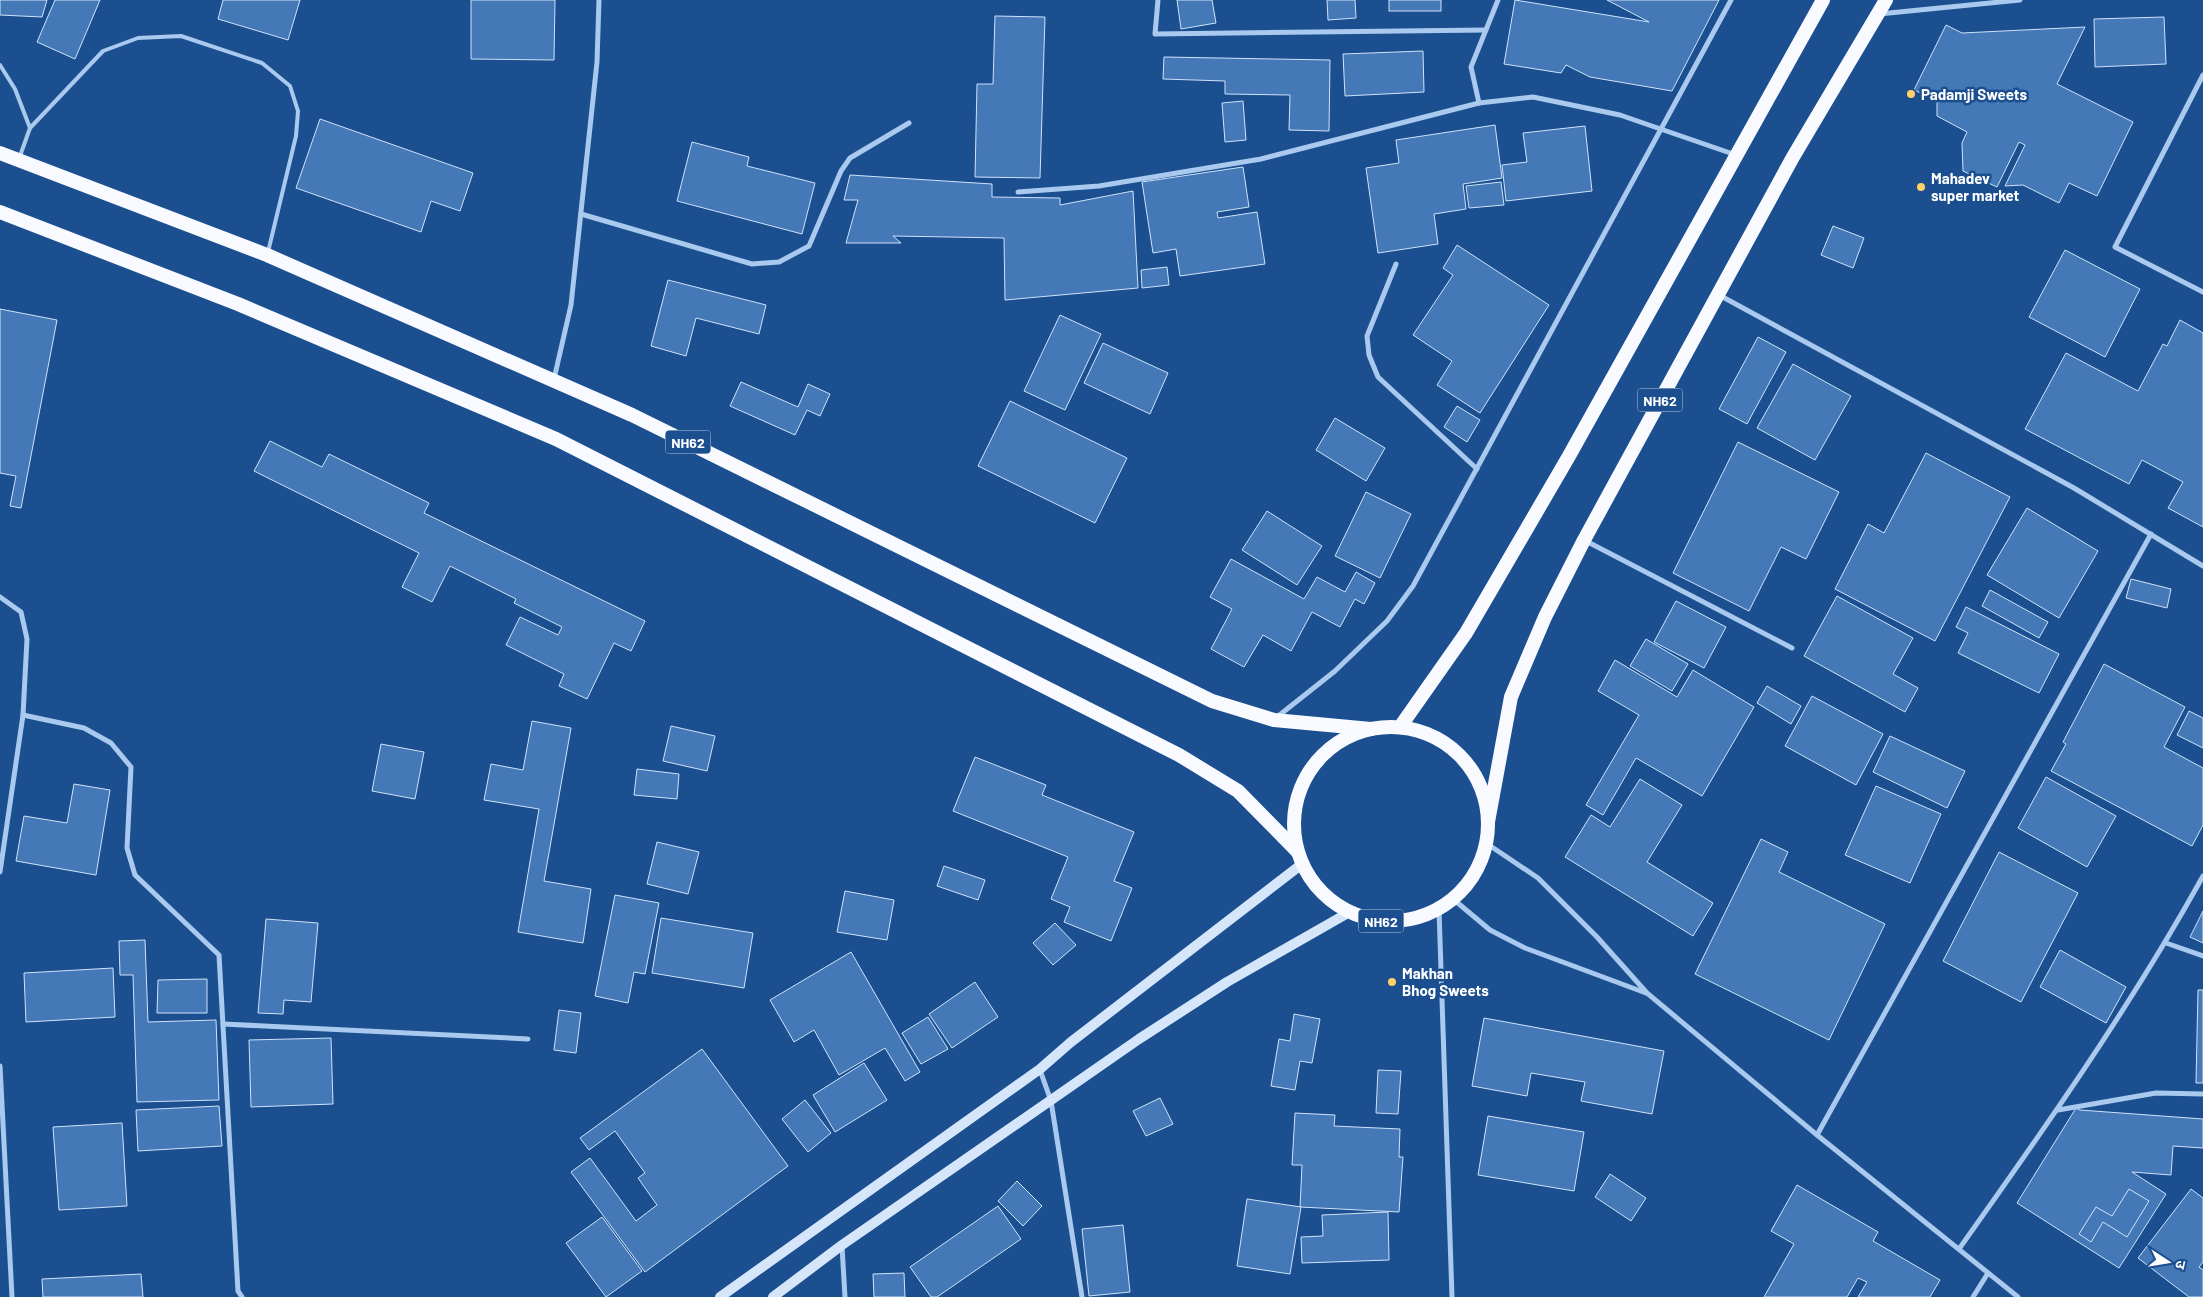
<svg xmlns="http://www.w3.org/2000/svg" width="2203" height="1297" font-family="Barlow,'Noto Sans Devanagari',sans-serif">
<style>
.building{fill:#4478b7;stroke:#cfe3fa}
.lines{fill:none;stroke-linecap:round;stroke-linejoin:round}
.service{stroke:#a9c9ee;stroke-width:4}
.minor{stroke:#a9c9ee;stroke-width:5}
.secondary{stroke:#d6e6fa;stroke-width:10}
.trunk{stroke:#f8faff;stroke-width:14}
.poi-dot{fill:#ffd166;stroke:#1b4f8f;stroke-width:2}
.labels{text-anchor:middle;dominant-baseline:central;stroke-width:5;stroke-linejoin:round;paint-order:stroke}
.shield{fill:#1b4f8f;stroke:#bbcadd;stroke-width:1}
.shield-label{font-size:14px;font-weight:bold;fill:#fff}
.poi-label{font-size:15px;font-weight:bold;fill:#fff;stroke:#1b4f8f;text-anchor:start}
</style>
<rect width="100%" height="100%" fill="#1b4f8f"/>
<g class="building">
<path d="M0 0H47L42 17 0 15Z"/>
<path d="M55 0H100L75 59 37 42Z"/>
<path d="M223 0H300L288 40 218 19Z"/>
<path d="M471 0H555L554 60 471 59Z"/>
<path d="M1177 0H1212L1216 23 1181 29Z"/>
<path d="M1327 0H1355L1356 18 1328 20Z"/>
<rect x="1389" y="0" width="52" height="11"/>
<path d="M1515 0 1649 22 1607 0H1719L1672 91 1590 77 1566 65 1561 73 1504 64Z"/>
<path d="M995 16 1045 17 1040 178 975 177 977 84H993Z"/>
<path d="M2164 17 2166 64 2095 67 2094 19Z"/>
<path d="M1946 25 1962 33 2085 27 2057 84 2133 122 2097 196 2069 183 2059 203 2023 185 2005 186 2025 145 2019 142 1997 187 1963 171 1962 143 1967 132 1937 116V101L1914 90Z"/>
<path d="M1423 51 1424 92 1345 96 1343 54Z"/>
<path d="M1164 57 1330 60 1329 131 1289 130 1290 95 1225 94V81L1163 79Z"/>
<path d="M1243 101 1246 140 1225 142 1222 103Z"/>
<path d="M320 119 473 173 460 211 431 201 421 232 296 188Z"/>
<path d="M1495 125 1502 178 1463 184 1466 209 1434 214 1438 244 1378 253 1366 168 1399 163 1396 140Z"/>
<path d="M1585 126 1592 191 1506 201 1502 165 1527 162 1523 133Z"/>
<path d="M692 142 749 157 747 166 815 183 802 234 677 201Z"/>
<path d="M1243 167 1249 207 1217 212 1218 218 1257 212 1265 264 1180 276 1176 249 1153 253 1142 182Z"/>
<path d="M850 175 992 184V197L1060 198V205L1133 191 1138 288 1005 300 1004 238 893 236 901 243H846L858 200H844Z"/>
<path d="M1501 182 1504 205 1469 208 1466 186Z"/>
<path d="M1833 226 1864 238 1853 268 1821 255Z"/>
<path d="M1457 245 1549 305 1480 413 1437 385 1452 361 1413 335 1453 275 1443 268Z"/>
<path d="M2065 250 2140 289 2105 357 2029 317Z"/>
<path d="M1167 267 1169 285 1142 288 1141 270Z"/>
<path d="M668 280 766 305 759 334 696 318 686 356 651 346Z"/>
<path d="M0 309 57 320 21 508 10 506 16 476 0 473Z"/>
<path d="M1060 315 1101 334 1065 410 1024 391Z"/>
<path d="M2180 320 2203 333V527L2168 508 2183 482 2142 460 2129 484 2025 429 2066 353 2138 391 2163 344 2167 346Z"/>
<path d="M1758 337 1786 352 1747 424 1719 409Z"/>
<path d="M1103 343 1168 373 1150 414 1084 383Z"/>
<path d="M1793 364 1851 396 1815 460 1757 428Z"/>
<path d="M741 382 798 407 808 384 830 394 820 416 807 410 795 435 730 406Z"/>
<path d="M1010 401 1127 458 1095 523 978 466Z"/>
<path d="M1457 406 1480 420 1467 442 1444 427Z"/>
<path d="M1335 418 1385 448 1366 481 1316 450Z"/>
<path d="M270 441 322 467 329 454 429 503 424 513 645 621 631 651 614 643 587 699 559 686 564 674 506 645 520 617 558 635 562 627 514 603 516 599 450 566 432 602 402 587 419 553 254 471Z"/>
<path d="M1738 442 1839 492 1806 559 1781 547 1749 611 1673 573Z"/>
<path d="M1926 453 2010 497 1935 641 1835 589 1868 524 1884 533Z"/>
<path d="M1366 492 1411 514 1380 578 1335 556Z"/>
<path d="M2027 508 2098 551 2059 618 1987 575Z"/>
<path d="M1267 511 1322 546 1297 585 1242 550Z"/>
<path d="M1231 559 1304 599 1317 577 1345 592 1356 572 1375 583 1364 604 1355 599 1340 627 1312 612 1291 651 1263 635 1244 667 1211 649 1232 609 1210 597Z"/>
<path d="M2131 579 2171 589 2167 608 2126 598Z"/>
<path d="M1990 590 2048 622 2039 638 1982 606Z"/>
<path d="M1837 596 1913 638 1893 674 1918 688 1905 712 1804 656Z"/>
<path d="M1676 601 1726 627 1704 668 1654 642Z"/>
<path d="M1966 607 2059 654 2039 693 1958 653 1968 633 1956 627Z"/>
<path d="M1646 639 1688 664 1672 691 1630 666Z"/>
<path d="M1615 660 1677 697 1693 670 1754 707 1702 796 1636 758 1603 815 1586 805 1639 715 1598 691Z"/>
<path d="M2104 664 2185 707 2164 747 2203 768V825L2192 846 2051 771 2066 744 2063 742Z"/>
<path d="M1767 686 1801 706 1791 724 1757 703Z"/>
<path d="M1812 696 1883 734 1856 785 1785 746Z"/>
<path d="M2189 711 2203 718V748L2177 735Z"/>
<path d="M532 721 571 728 544 881 591 889 583 943 518 932 539 809 484 800 491 764 523 770Z"/>
<path d="M671 726 715 736 707 771 663 761Z"/>
<path d="M1890 736 1965 771 1947 808 1873 772Z"/>
<path d="M381 744 424 752 415 799 372 791Z"/>
<path d="M975 757 1046 785 1042 795 1134 832 1114 881 1132 888 1111 941 1064 922 1070 907 1051 899 1068 857 953 811Z"/>
<path d="M637 769 679 774 677 799 634 795Z"/>
<path d="M2046 777 2116 816 2087 867 2018 828Z"/>
<path d="M1640 779 1682 805 1647 862 1713 903 1693 936 1565 857 1591 815 1610 827Z"/>
<path d="M74 784 110 790 96 875 16 861 24 816 67 823Z"/>
<path d="M1876 786 1941 814 1910 883 1845 855Z"/>
<path d="M1761 839 1788 852 1779 872 1885 924 1829 1040 1695 974Z"/>
<path d="M657 842 699 852 688 894 647 884Z"/>
<path d="M1999 852 2078 893 2021 1002 1943 961Z"/>
<path d="M944 866 985 880 978 900 937 886Z"/>
<path d="M845 891 894 900 887 940 837 932Z"/>
<path d="M615 895 659 903 645 974 634 972 628 1003 595 996Z"/>
<path d="M2203 911V943L2190 937Z"/>
<path d="M661 918 753 933 744 988 652 973Z"/>
<path d="M266 919 318 923 311 1002 284 1000 283 1014 258 1013Z"/>
<path d="M1055 923 1076 945 1053 965 1033 943Z"/>
<path d="M145 940 148 1022 216 1020 219 1100 137 1102 133 975H120L119 941Z"/>
<path d="M2060 950 2126 987 2106 1023 2040 987Z"/>
<path d="M851 952 920 1072 905 1081 885 1048 839 1075 814 1030 794 1042 770 1000Z"/>
<path d="M113 968 115 1017 26 1022 24 973Z"/>
<path d="M207 979V1013H157L158 980Z"/>
<path d="M975 982 998 1017 952 1048 929 1014Z"/>
<path d="M2198 990H2203V1083H2196Z"/>
<path d="M559 1010 581 1013 576 1053 554 1050Z"/>
<path d="M1294 1014 1320 1019 1312 1063 1300 1061 1295 1090 1271 1086 1279 1039 1290 1041Z"/>
<path d="M928 1017 948 1049 921 1064 902 1033Z"/>
<path d="M1484 1018 1664 1051 1652 1114 1581 1101 1585 1082 1531 1073 1527 1096 1472 1086Z"/>
<path d="M331 1038 333 1104 251 1107 249 1040Z"/>
<path d="M702 1049 788 1166 645 1272 571 1172 590 1158 636 1221 657 1205 638 1178 645 1173 615 1131 589 1150 580 1138Z"/>
<path d="M864 1063 887 1100 835 1132 813 1095Z"/>
<path d="M1378 1070 1401 1071 1398 1114 1376 1113Z"/>
<path d="M1160 1098 1173 1124 1146 1136 1133 1111Z"/>
<path d="M805 1100 831 1133 808 1152 782 1119Z"/>
<path d="M219 1106 222 1146 138 1151 136 1110Z"/>
<path d="M2076 1108 2080 1110 2203 1119V1148L2173 1146 2171 1175 2132 1172 2166 1194 2119 1268 2017 1203Z"/>
<path d="M1295 1113 1335 1115 1334 1126 1400 1129 1399 1157H1403L1399 1212 1300 1207 1302 1165H1292Z"/>
<path d="M1488 1116 1584 1132 1574 1191 1478 1175Z"/>
<path d="M122 1123 127 1206 59 1210 53 1127Z"/>
<path d="M1610 1174 1646 1198 1631 1221 1595 1197Z"/>
<path d="M1017 1181 1042 1206 1023 1226 998 1201Z"/>
<path d="M1797 1185 1878 1232 1873 1241 1940 1280 1930 1297H1858L1867 1282 1858 1278 1847 1297H1764L1794 1244 1771 1231Z"/>
<path d="M2129 1189 2149 1201 2127 1237 2103 1222 2091 1242 2079 1234 2096 1207 2112 1216Z"/>
<path d="M2191 1189 2203 1198V1262L2199 1267 2203 1270V1297H2189L2138 1258Z"/>
<path d="M1247 1199 1301 1207 1290 1274 1237 1266Z"/>
<path d="M998 1206 1021 1239 937 1297H931L910 1267Z"/>
<path d="M1388 1212 1389 1260 1302 1263 1301 1237 1323 1236 1322 1215Z"/>
<path d="M602 1217 642 1271 606 1297 566 1243Z"/>
<path d="M1123 1225 1130 1292 1089 1296 1082 1229Z"/>
<path d="M904 1273 905 1297H874L873 1274Z"/>
<path d="M141 1274 143 1297H43L42 1279Z"/>
</g>
<g class="lines">
<g class="service">
<path d="M0 65 15 89 30 128 20 156"/>
<path d="M30 128 103 51 138 38 181 36 262 63 290 86 298 111 296 136 268 252"/>
</g>
<g class="minor">
<path d="M1158 0 1155 34 1486 30"/>
<path d="M1879 14 2020 0"/>
<path d="M2203 75 2115 247 2203 292"/>
<path d="M1479 103 1471 67 1498 0"/>
<path d="M1018 192 1099 186 1261 159 1479 103 1533 97 1620 115 1736 155"/>
<path d="M581 214 752 264 779 262 809 246 841 171 850 158 909 123"/>
<path d="M1396 264 1367 336 1369 355 1378 377 1477 469"/>
<path d="M1719 295 2074 488 2203 566"/>
<path d="M554 379 571 305 597 62 599 0"/>
<path d="M1584 540 1792 648"/>
<path d="M0 597 21 612 27 639 23 715 0 872"/>
<path d="M23 715 84 728 111 743 131 767 127 848 135 875 219 955 238 1291 242 1297"/>
<path d="M1277 717 1335 671 1387 621 1413 586 1731 0"/>
<path d="M1486 843 1538 878 1597 937 1647 993 1817 1135 2018 1297"/>
<path d="M1453 899 1490 930 1525 948 1646 993"/>
<path d="M1439 910 1452 1297"/>
<path d="M2166 943 2203 956"/>
<path d="M223 1024 528 1039"/>
<path d="M0 1066 12 1297"/>
<path d="M1040 1070 1051 1101 1082 1297"/>
<path d="M2058 1110 2156 1093 2203 1094"/>
<path d="M1817 1135 2151 534"/>
<path d="M842 1246 845 1297"/>
<path d="M1959 1249C2045 1128 2131 1006 2203 876"/>
<path d="M1973 1297 1988 1273"/>
</g>
<g class="secondary">
<path d="M720 1297 1040 1069 1071 1042 1302 864"/>
<path d="M773 1297 842 1245 1139 1039 1227 982 1348 913"/>
</g>
<g class="trunk">
<path d="M0 153 267 255 632 415 1212 701 1274 720 1371 729"/>
<path d="M0 212 238 304 556 439 1179 755 1238 791 1297 851"/>
<circle cx="1391" cy="824" r="97"/>
<path d="M1400 727 1466 633 1569 456 1823 0"/>
<path d="M1488 822 1511 697 1545 617 1584 540 1793 157 1886 0"/>
</g>
</g>
<g class="poi-dot">
<circle cx="1911" cy="94" r="5"/>
<circle cx="1921" cy="187" r="5"/>
<circle cx="1392" cy="982" r="5"/>
</g>
<g class="labels">
<g class="shield">
<rect x="1637.5" y="388.5" width="45" height="23" rx="4"/>
<rect x="665.5" y="430.5" width="45" height="23" rx="4"/>
<rect x="1358.5" y="909.5" width="45" height="23" rx="4"/>
</g>
<g class="shield-label">
<text x="1660" y="400">NH62</text>
<text x="688" y="442">NH62</text>
<text x="1381" y="921">NH62</text>
</g>
<g class="poi-label">
<text x="1921" y="94">Padamji Sweets</text>
<text x="1931" y="178">Mahadev<tspan x="1931" dy="17">super market</tspan></text>
<text x="1402" y="973">Makhan<tspan x="1402" dy="17">Bhog Sweets</tspan></text>
</g>
</g>
<g transform="translate(2168 1262) rotate(102)" stroke="#1b4f8f" stroke-width="4" paint-order="stroke">
<path d="M0-4L9 19L0 12L-9 19Z" fill="#ffffff"/>
<text y="-8" font-size="14" font-weight="bold" text-anchor="middle" fill="#ffffff">उ</text>
</g>
</svg>
